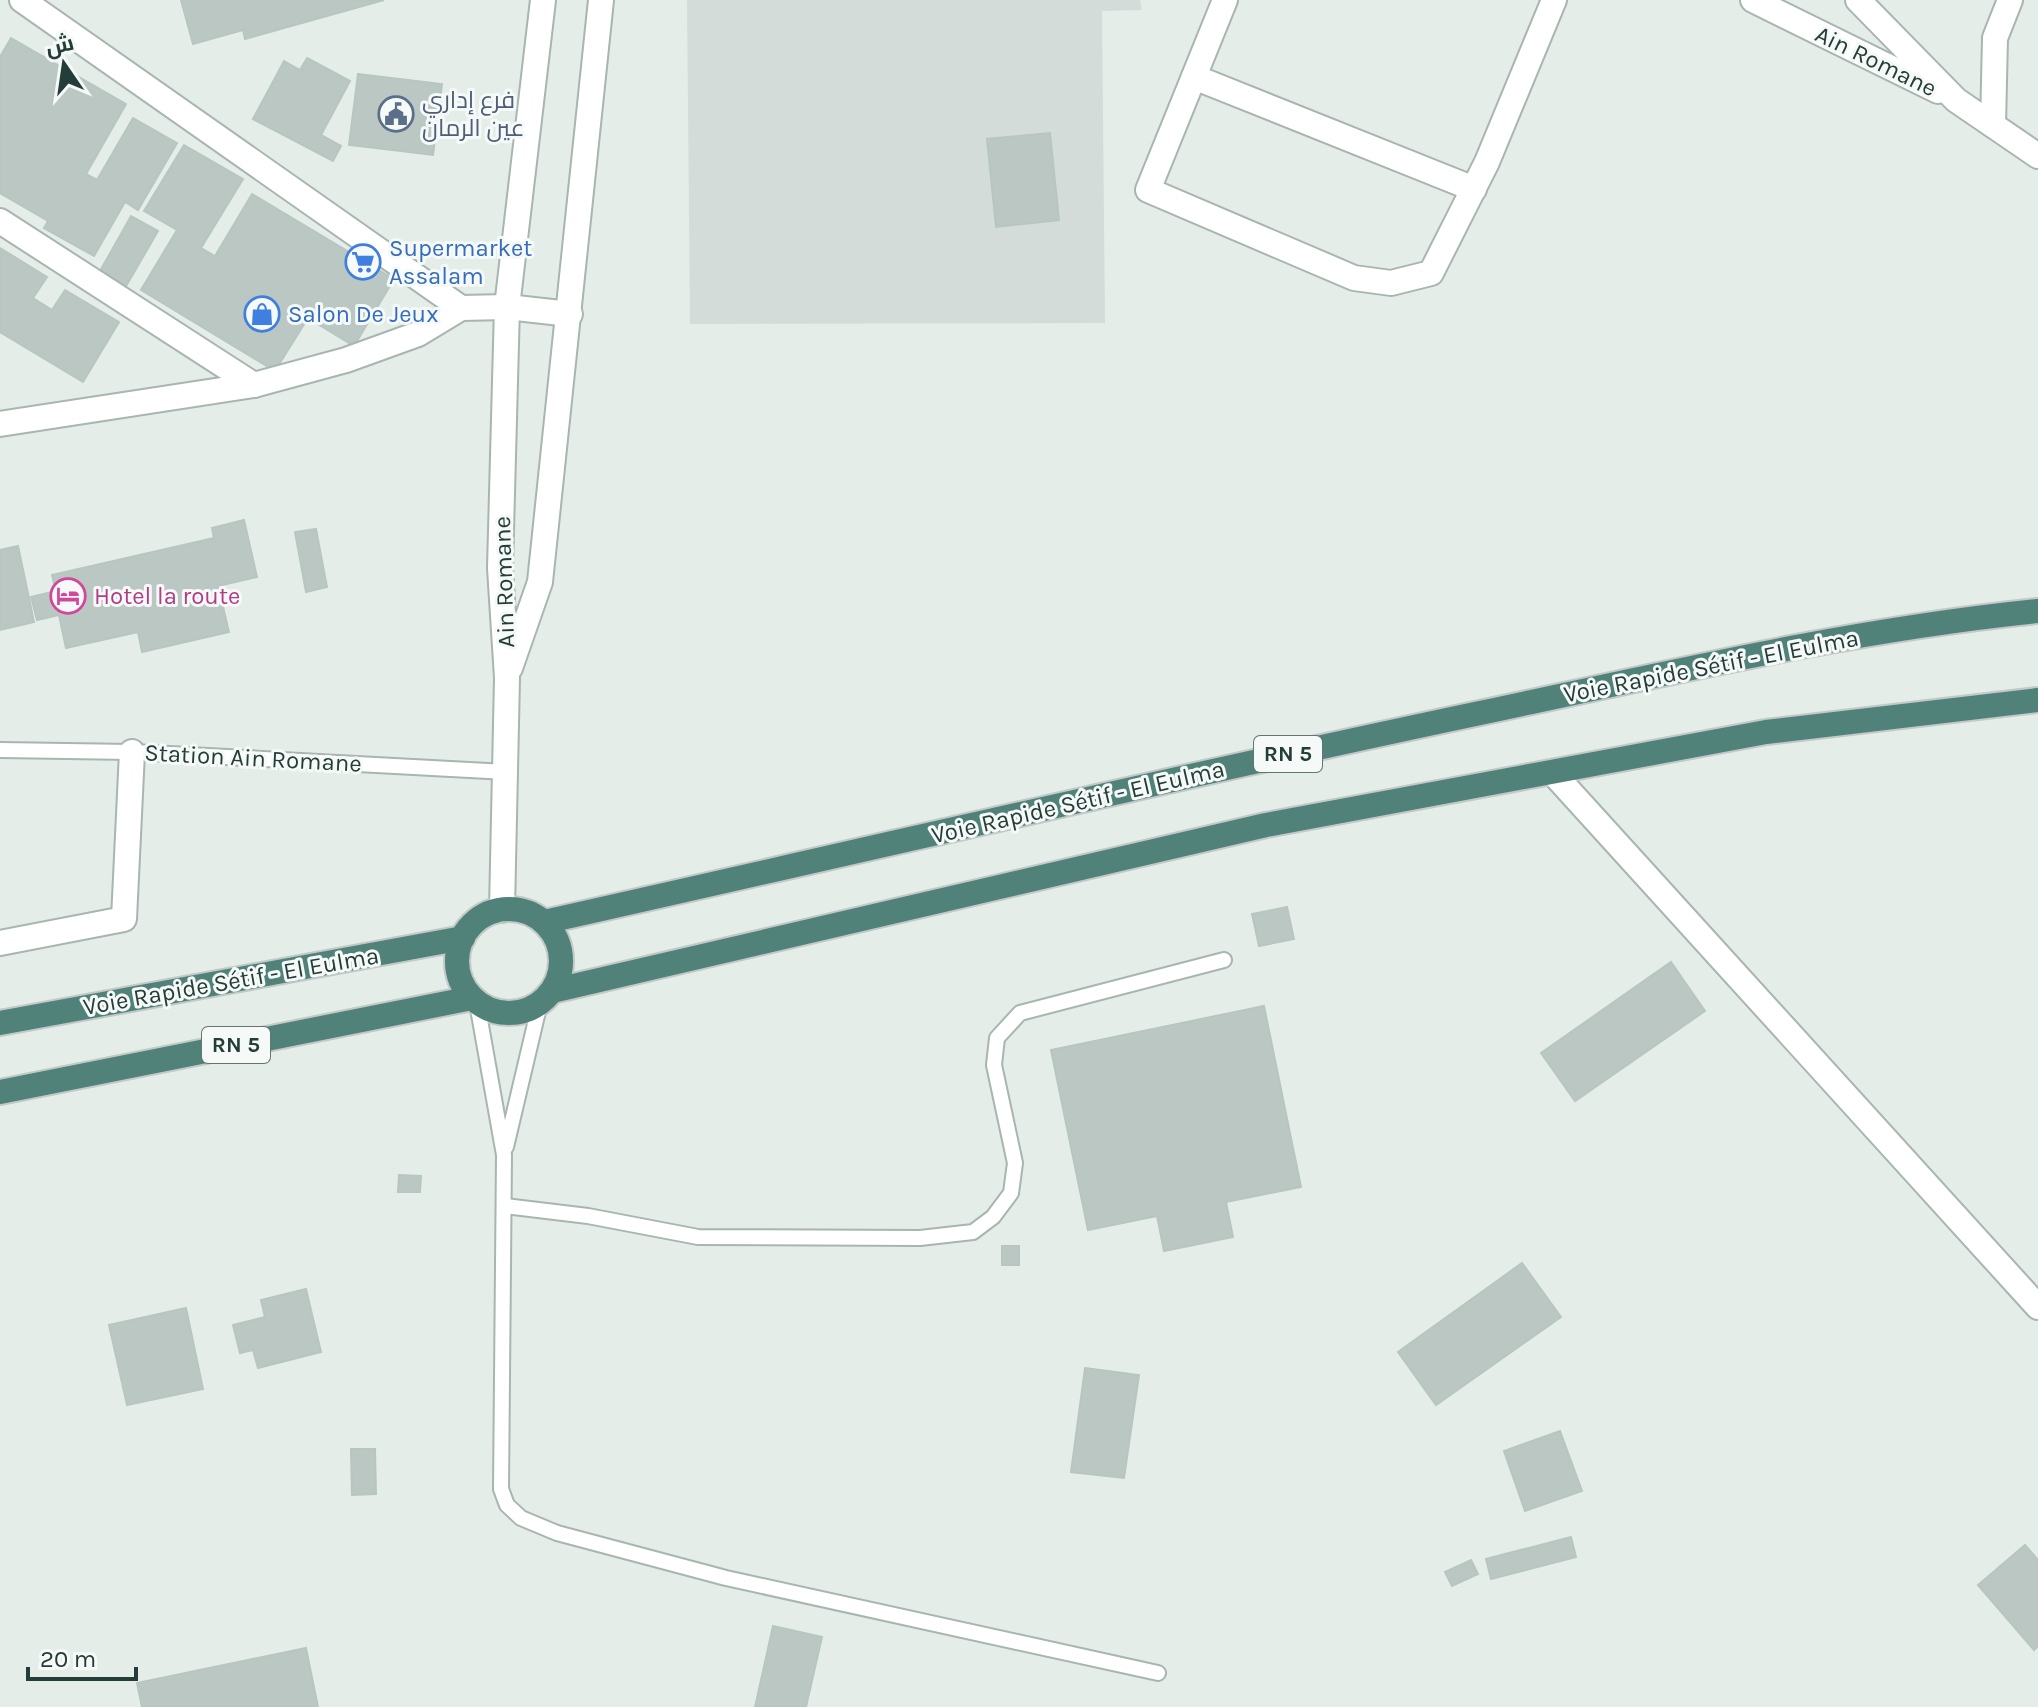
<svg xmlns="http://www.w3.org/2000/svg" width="2038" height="1707" font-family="Karla,Cairo,sans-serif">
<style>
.built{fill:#d3dcd8}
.building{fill:#bac7c3;stroke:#b7c6c1;stroke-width:2}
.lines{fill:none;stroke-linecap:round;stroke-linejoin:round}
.service-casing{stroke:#a8b5b0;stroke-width:18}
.minor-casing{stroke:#a8b5b0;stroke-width:28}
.tertiary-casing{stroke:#a8b5b0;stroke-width:28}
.trunk-casing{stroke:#c2c9c7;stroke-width:28}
.service{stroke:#fff;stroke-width:14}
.minor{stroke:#fff;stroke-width:24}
.tertiary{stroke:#fff;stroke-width:24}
.trunk{stroke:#50827a;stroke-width:24}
.labels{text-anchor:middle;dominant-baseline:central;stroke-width:6;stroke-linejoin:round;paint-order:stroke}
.shield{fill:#f5f9f7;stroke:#637571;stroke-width:2}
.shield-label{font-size:22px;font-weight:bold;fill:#253d38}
.street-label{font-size:24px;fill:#253d38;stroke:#f5f9f7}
.service-label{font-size:24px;fill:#4e5e75;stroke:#f5f9f7;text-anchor:start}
.shop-label{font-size:24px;fill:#366cbe;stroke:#f5f9f7;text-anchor:start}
.hotel-label{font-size:24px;fill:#b23c85;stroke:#f5f9f7;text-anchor:start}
</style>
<rect width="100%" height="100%" fill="#e5ede9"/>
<path class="built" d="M687 0H1140L1142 10 1102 11 1105 323 690 324Z"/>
<g class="building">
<path d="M181 0H384L245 39 243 30 193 44Z"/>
<path d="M11 38 126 104 86 174 97 180 133 118 177 143 138 210 125 202 94 256 44 228 48 221 0 193V57Z"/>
<path d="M307 58 350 81 321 135 341 146 333 161 253 119 284 61 300 70Z"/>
<path d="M358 74 442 84 433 155 349 145Z"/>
<path d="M1050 133 1059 220 996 227 987 139Z"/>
<path d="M184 145 243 179 201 248 215 256 252 194 394 279 354 346 308 318 275 371 141 290 177 230 144 211Z"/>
<path d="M131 216 158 231 125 288 99 273Z"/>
<path d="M0 248 47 277 33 298 52 310 65 290 119 322 83 382 0 332Z"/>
<path d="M244 520 257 577 218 586 229 632 142 652 138 632 66 648 59 615 37 620 31 597 56 591 52 575 214 538 212 528Z"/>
<path d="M316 529 327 587 306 592 295 532Z"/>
<path d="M18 546 34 622 0 630V550Z"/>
<path d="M1287 907 1294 939 1259 946 1252 914Z"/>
<path d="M1671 962 1705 1011 1575 1101 1541 1053Z"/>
<path d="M1264 1006 1301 1187 1226 1202 1233 1237 1164 1251 1157 1216 1088 1230 1051 1050Z"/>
<path d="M399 1175 421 1176 420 1192H398Z"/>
<rect x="1002" y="1246" width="17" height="19"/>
<path d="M1522 1263 1561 1317 1436 1405 1398 1352Z"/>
<path d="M306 1289 321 1352 258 1368 253 1350 240 1353 233 1325 265 1317 261 1300Z"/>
<path d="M186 1308 203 1389 127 1405 109 1325Z"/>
<path d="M1085 1368 1139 1375 1124 1478 1071 1472Z"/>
<path d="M1560 1431 1582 1491 1525 1511 1504 1451Z"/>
<path d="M351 1449H375L376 1494 352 1495Z"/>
<path d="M1571 1537 1576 1557 1491 1579 1486 1559Z"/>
<path d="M2025 1545 2038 1560V1646L2034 1650 1978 1585Z"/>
<path d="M1471 1560 1478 1574 1452 1586 1445 1572Z"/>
<path d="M773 1626 822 1637 806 1707H755Z"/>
<path d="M306 1648 318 1707H142L137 1683Z"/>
</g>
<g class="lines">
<defs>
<g id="service">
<path d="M0 750 132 752 507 772"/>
<path d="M477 1003 504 1155 501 1489 507 1505 521 1518 557 1533 726 1578 1158 1673"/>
<path d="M506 1147 540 1003"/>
<path d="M505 1206 588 1216 698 1237 920 1238 973 1232 993 1217 1011 1193 1015 1163 994 1065 997 1038 1020 1013 1224 960"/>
</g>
<g id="minor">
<path d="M22 0 461 308"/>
<path d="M1225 0 1148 190 1354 278 1391 283 1431 273 1487 162 1554 0"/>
<path d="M1753 0 1938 91"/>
<path d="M1858 0 1956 100 2038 156"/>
<path d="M1194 77 1474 189"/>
<path d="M1993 125 1995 38 2010 0"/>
<path d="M0 221 254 385"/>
<path d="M0 424 254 385 346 360 418 334 461 308 507 307 570 314"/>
<path d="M1552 772 2038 1307"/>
<path d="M0 943 124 919 132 752"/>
</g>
<g id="tertiary">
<path d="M510 668 540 582 601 0"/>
<path d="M502 910 507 678 500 568 507 307 543 0"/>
</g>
<g id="trunk">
<circle cx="509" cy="961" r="52"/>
<path d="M544 922C856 852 1167 779 1480 713 1664 674 1850 630 2038 611"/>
<path d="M552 991 1266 825 1766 732 2038 700"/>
<path d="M0 1023 463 938"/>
<path d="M0 1092 472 998"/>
</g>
</defs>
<use href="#service" class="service-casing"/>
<use href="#minor" class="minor-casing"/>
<use href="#tertiary" class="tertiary-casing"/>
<use href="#trunk" class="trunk-casing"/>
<use href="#service" class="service"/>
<use href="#minor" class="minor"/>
<use href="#tertiary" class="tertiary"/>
<use href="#trunk" class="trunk"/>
</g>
<defs>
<symbol id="civic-ring" viewBox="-11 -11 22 22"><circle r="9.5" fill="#f5f9f7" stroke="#5c6f8a" stroke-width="1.5"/><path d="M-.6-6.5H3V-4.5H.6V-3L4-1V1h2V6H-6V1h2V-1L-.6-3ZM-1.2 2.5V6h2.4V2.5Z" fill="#5c6f8a"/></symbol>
<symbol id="supermarket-ring" viewBox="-11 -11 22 22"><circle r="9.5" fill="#f5f9f7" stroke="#3f7fe0" stroke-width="1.5"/><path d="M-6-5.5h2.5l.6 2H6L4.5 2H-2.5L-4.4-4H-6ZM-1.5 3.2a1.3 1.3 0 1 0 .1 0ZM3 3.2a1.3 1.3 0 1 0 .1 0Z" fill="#3f7fe0"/></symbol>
<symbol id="shop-ring" viewBox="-11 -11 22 22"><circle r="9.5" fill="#f5f9f7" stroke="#3f7fe0" stroke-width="1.5"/><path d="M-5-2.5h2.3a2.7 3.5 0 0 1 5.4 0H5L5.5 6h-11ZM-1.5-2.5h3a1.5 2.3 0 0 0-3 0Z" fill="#3f7fe0"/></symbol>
<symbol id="hotel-ring" viewBox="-11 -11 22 22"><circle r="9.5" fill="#f5f9f7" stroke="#d1479c" stroke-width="1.5"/><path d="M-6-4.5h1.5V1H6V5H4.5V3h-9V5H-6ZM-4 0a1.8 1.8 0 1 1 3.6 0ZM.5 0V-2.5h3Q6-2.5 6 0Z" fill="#d1479c"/></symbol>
</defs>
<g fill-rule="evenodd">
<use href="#civic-ring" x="376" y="94" width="40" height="40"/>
<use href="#supermarket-ring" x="343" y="242" width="40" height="40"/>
<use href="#shop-ring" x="242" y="294" width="40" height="40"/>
<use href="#hotel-ring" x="48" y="576" width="40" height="40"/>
</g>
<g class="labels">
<g class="shield">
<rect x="1254" y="736" width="68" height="36" rx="6"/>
<rect x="202" y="1027" width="68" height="36" rx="6"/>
</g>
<g class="shield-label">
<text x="1288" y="754">RN 5</text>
<text x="236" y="1045">RN 5</text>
</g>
<g class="street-label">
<text transform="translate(1876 61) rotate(26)">Ain Romane</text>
<text transform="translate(504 582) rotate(-92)">Ain Romane</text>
<text transform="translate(1711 666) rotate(-11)">Voie Rapide Sétif - El Eulma</text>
<text transform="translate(253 758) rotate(3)">Station Ain Romane</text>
<text transform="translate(1078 802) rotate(-13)">Voie Rapide Sétif - El Eulma</text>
<text transform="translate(231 981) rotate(-10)">Voie Rapide Sétif - El Eulma</text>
</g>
<g class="service-label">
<text x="422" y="100">فرع إداري<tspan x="422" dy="28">عين الرمان</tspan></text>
</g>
<g class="shop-label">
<text x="389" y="248">Supermarket<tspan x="389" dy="28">Assalam</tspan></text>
<text x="288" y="314">Salon De Jeux</text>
</g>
<g class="hotel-label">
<text x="94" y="596">Hotel la route</text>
</g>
</g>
<g transform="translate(64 64) rotate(347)" stroke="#f5f9f7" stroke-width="6" paint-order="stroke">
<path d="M0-6L14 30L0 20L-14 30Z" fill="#253d38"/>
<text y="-12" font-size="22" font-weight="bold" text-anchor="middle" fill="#253d38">ش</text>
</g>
<path d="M28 1667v12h108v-12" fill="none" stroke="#253d38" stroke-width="4"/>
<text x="40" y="1667" font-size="24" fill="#253d38" stroke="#f5f9f7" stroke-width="6" paint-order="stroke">20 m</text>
</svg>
